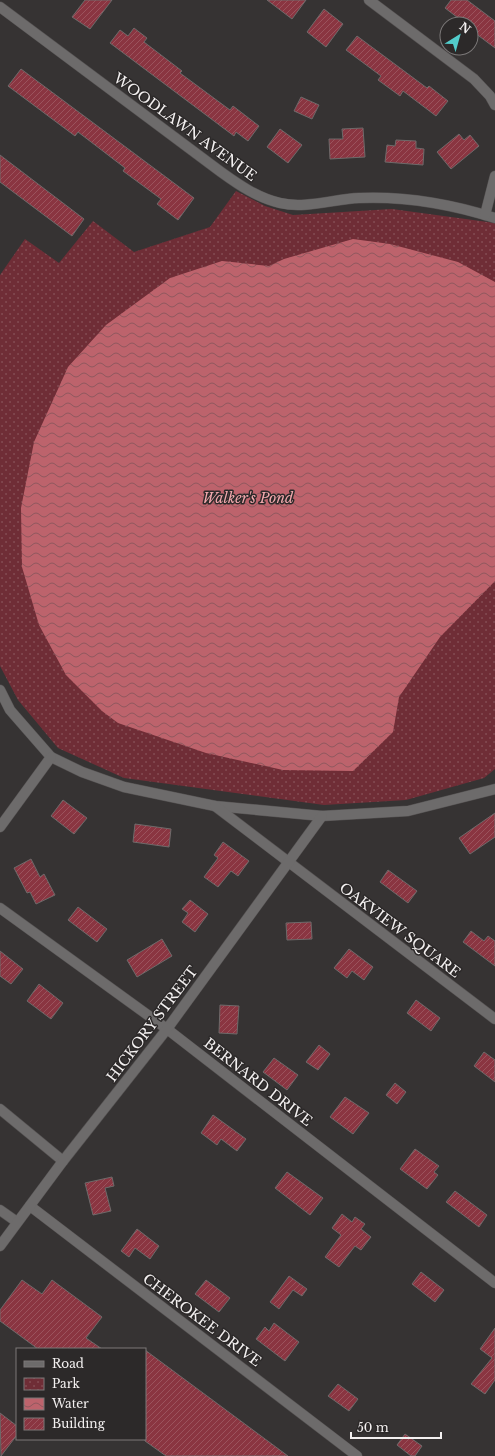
<svg xmlns="http://www.w3.org/2000/svg" width="495" height="1456" font-family="'Libre Baskerville',serif">
<style>
.park{fill:url(#park-dots)}
.water{fill:url(#water-waves)}
.building{fill:url(#building-hatch);stroke:#6e6a6a}
.lines{fill:none;stroke-linecap:round;stroke-linejoin:round}
.minor-casing{stroke:#545151;stroke-width:11}
.minor{stroke:#6d6b6b;stroke-width:10}
.labels{text-anchor:middle;dominant-baseline:central;stroke-width:3;stroke-linejoin:round;paint-order:stroke}
.street-label{font-size:14px;fill:#f3f0f0;stroke:#2c2929}
.park-label{font-size:14px;font-style:italic;fill:#f3a9ae;stroke:#2c2929}
</style>
<defs>
<pattern id="park-dots" width="8" height="8" patternUnits="userSpaceOnUse"><rect width="8" height="8" fill="#6f2d36"/><path d="M2 2h.1M6 6h.1" fill="none" stroke="#844c53" stroke-width="1.8" stroke-linecap="round"/></pattern>
<pattern id="water-waves" width="16" height="10" patternUnits="userSpaceOnUse"><rect width="16" height="10" fill="#bd636c"/><path d="M0 5q4-4 8 0t8 0" fill="none" stroke="#8f585e"/></pattern>
<pattern id="building-hatch" width="6" height="6" patternUnits="userSpaceOnUse"><rect width="6" height="6" fill="#8a3541"/><path d="M-1 1l2-2M0 6l6-6M5 7l2-2" fill="none" stroke="#9b535d"/></pattern>
</defs>
<rect width="100%" height="100%" fill="#363333"/>
<path class="park" d="M236 191 265 206 293 215 392 209 495 223V769L484 778 406 800 324 805 124 778 58 748 18 700 0 666V275L25 239 59 263 93 221 134 252 210 227Z"/>
<path class="water" d="M353 239 390 244 458 262 495 282V581L440 637 399 697 393 732 353 771 283 770 206 753 118 723 102 711 66 675 39 625 22 567 21 508 34 442 68 367 106 325 170 278 222 261 269 266 284 259Z"/>
<g class="building">
<path d="M85 0H112L90 29 72 17Z"/>
<path d="M267 0H306L292 19Z"/>
<path d="M451 0H467L495 21V48L471 30V24H466L445 8Z"/>
<path d="M324 9 343 24 326 47 307 32Z"/>
<path d="M134 28 147 38 144 42 182 71 180 73 230 110 233 106 259 126 248 141 236 132 234 136 110 43 120 30 128 36Z"/>
<path d="M357 36 427 88 429 86 448 101 436 116 403 91 400 96 378 80 381 76 346 50Z"/>
<path d="M21 69 194 198 178 220 157 204 161 199 123 171 125 168 78 132 75 136 8 86Z"/>
<path d="M301 97 319 105 312 119 294 111Z"/>
<path d="M363 128 365 157 330 159 329 139H343L342 129Z"/>
<path d="M280 129 302 145 288 163 267 147Z"/>
<path d="M459 134 464 140 470 135 479 146 451 169 437 152Z"/>
<path d="M396 140 416 141V148L424 149 423 165 385 162 387 145 395 146Z"/>
<path d="M0 155 84 219 72 236 0 182Z"/>
<path d="M63 800 87 818 74 834 51 816Z"/>
<path d="M495 813V837L470 854 459 838Z"/>
<path d="M135 824 171 829 169 847 133 842Z"/>
<path d="M223 842 249 861 238 876 231 871 218 887 204 877 218 858 214 855Z"/>
<path d="M31 859 40 877 44 874 55 895 36 904 30 892 27 893 14 868Z"/>
<path d="M388 870 417 891 408 903 380 882Z"/>
<path d="M190 900 208 914 195 932 182 922 188 913 182 909Z"/>
<path d="M78 907 107 929 97 942 68 920Z"/>
<path d="M311 922 312 939 287 940 286 923Z"/>
<path d="M471 931 484 941 488 936 495 941V966L463 942Z"/>
<path d="M162 939 172 956 137 977 127 960Z"/>
<path d="M349 949 373 967 364 980 352 971 347 978 334 968Z"/>
<path d="M0 951 23 969 11 984 0 976Z"/>
<path d="M39 984 63 1003 51 1019 27 1001Z"/>
<path d="M416 1000 440 1018 431 1031 407 1013Z"/>
<path d="M220 1005 239 1006 237 1034 219 1033Z"/>
<path d="M319 1045 330 1054 318 1070 306 1062Z"/>
<path d="M484 1052 495 1060V1082L474 1066Z"/>
<path d="M274 1058 298 1075 287 1090 263 1072Z"/>
<path d="M395 1083 406 1092 397 1104 386 1095Z"/>
<path d="M345 1097 369 1113 353 1134 330 1117Z"/>
<path d="M213 1115 246 1139 237 1151 221 1139 217 1145 201 1133Z"/>
<path d="M415 1149 439 1166 434 1172 438 1175 427 1189 400 1169Z"/>
<path d="M287 1172 323 1198 310 1215 275 1188Z"/>
<path d="M112 1177 114 1186 105 1188 111 1211 93 1215 85 1183Z"/>
<path d="M455 1191 487 1215 479 1227 446 1202Z"/>
<path d="M342 1214 352 1222 355 1217 365 1224 361 1229 371 1237 361 1250 355 1246 339 1267 325 1257 341 1235 332 1228Z"/>
<path d="M137 1229 159 1246 150 1259 135 1248 129 1257 121 1251Z"/>
<path d="M421 1272 444 1290 435 1302 412 1284Z"/>
<path d="M289 1276 307 1289 302 1296 293 1290 279 1309 270 1302Z"/>
<path d="M22 1280 42 1294 52 1280 102 1317 86 1338 102 1349H38L0 1321V1310Z"/>
<path d="M206 1280 230 1298 219 1312 195 1294Z"/>
<path d="M274 1323 299 1342 285 1361 256 1339 265 1327 269 1331Z"/>
<path d="M495 1328V1380L485 1394 471 1384 492 1358 480 1349Z"/>
<path d="M145 1350 288 1456H166L145 1441Z"/>
<path d="M338 1384 358 1399 349 1411 328 1396Z"/>
<path d="M0 1413 17 1426V1435L1 1456Z"/>
<path d="M405 1434 422 1446 415 1456H411L397 1445Z"/>
</g>
<g class="lines">
<defs>
<g id="minor">
<path d="M369 0 474 79 490 96 495 105"/>
<path d="M0 7 221 172C239 185 258 198 280 203 305 209 334 199 359 198 405 196 451 204 495 218"/>
<path d="M485 215 495 176"/>
<path d="M0 690 10 710 51 757 82 772 124 787 215 806 322 816 408 811 495 789"/>
<path d="M215 806 495 1019"/>
<path d="M0 827 51 757"/>
<path d="M0 908 167 1029 495 1283"/>
<path d="M0 1109 63 1161"/>
<path d="M30 1206 357 1456"/>
<path d="M0 1210 17 1222"/>
<path d="M0 1246 63 1161 167 1029 322 816"/>
</g>
</defs>
<use href="#minor" class="minor-casing"/>
<use href="#minor" class="minor"/>
</g>
<g class="labels">
<g class="street-label">
<text transform="translate(185 127) rotate(36)">WOODLAWN AVENUE</text>
<text transform="translate(400 930) rotate(37)">OAKVIEW SQUARE</text>
<text transform="translate(152 1024) rotate(-53)">HICKORY STREET</text>
<text transform="translate(258 1082) rotate(38)">BERNARD DRIVE</text>
<text transform="translate(202 1320) rotate(37)">CHEROKEE DRIVE</text>
</g>
<g class="park-label">
<text x="248" y="498">Walker's Pond</text>
</g>
</g>
<rect x="16" y="1348" width="130" height="92" fill="#2c2929" stroke="#7c7979"/>
<rect x="24" y="1361" width="20" height="6" fill="#6d6b6b" stroke="#7c7979"/>
<text x="52" y="1368" font-size="12" fill="#f3f0f0">Road</text>
<rect x="24" y="1378" width="20" height="12" fill="url(#park-dots)" stroke="#7c7979"/>
<text x="52" y="1388" font-size="12" fill="#f3f0f0">Park</text>
<rect x="24" y="1398" width="20" height="12" fill="url(#water-waves)" stroke="#7c7979"/>
<text x="52" y="1408" font-size="12" fill="#f3f0f0">Water</text>
<rect x="24" y="1418" width="20" height="12" fill="url(#building-hatch)" stroke="#7c7979"/>
<text x="52" y="1428" font-size="12" fill="#f3f0f0">Building</text>
<g transform="translate(459 36) rotate(37)"><circle r="19" fill="#2c2929" stroke="#7c7979"/>
<path d="M0-3L7 15L0 10L-7 15Z" fill="#52cdcc"/>
<text y="-6" font-size="11" font-weight="bold" text-anchor="middle" fill="#f3f0f0">N</text>
</g>
<path d="M351 1432v6h90v-6" fill="none" stroke="#f3f0f0" stroke-width="2"/>
<text x="357" y="1432" font-size="12" fill="#f3f0f0" stroke="#2c2929" stroke-width="3" paint-order="stroke">50 m</text>
</svg>
